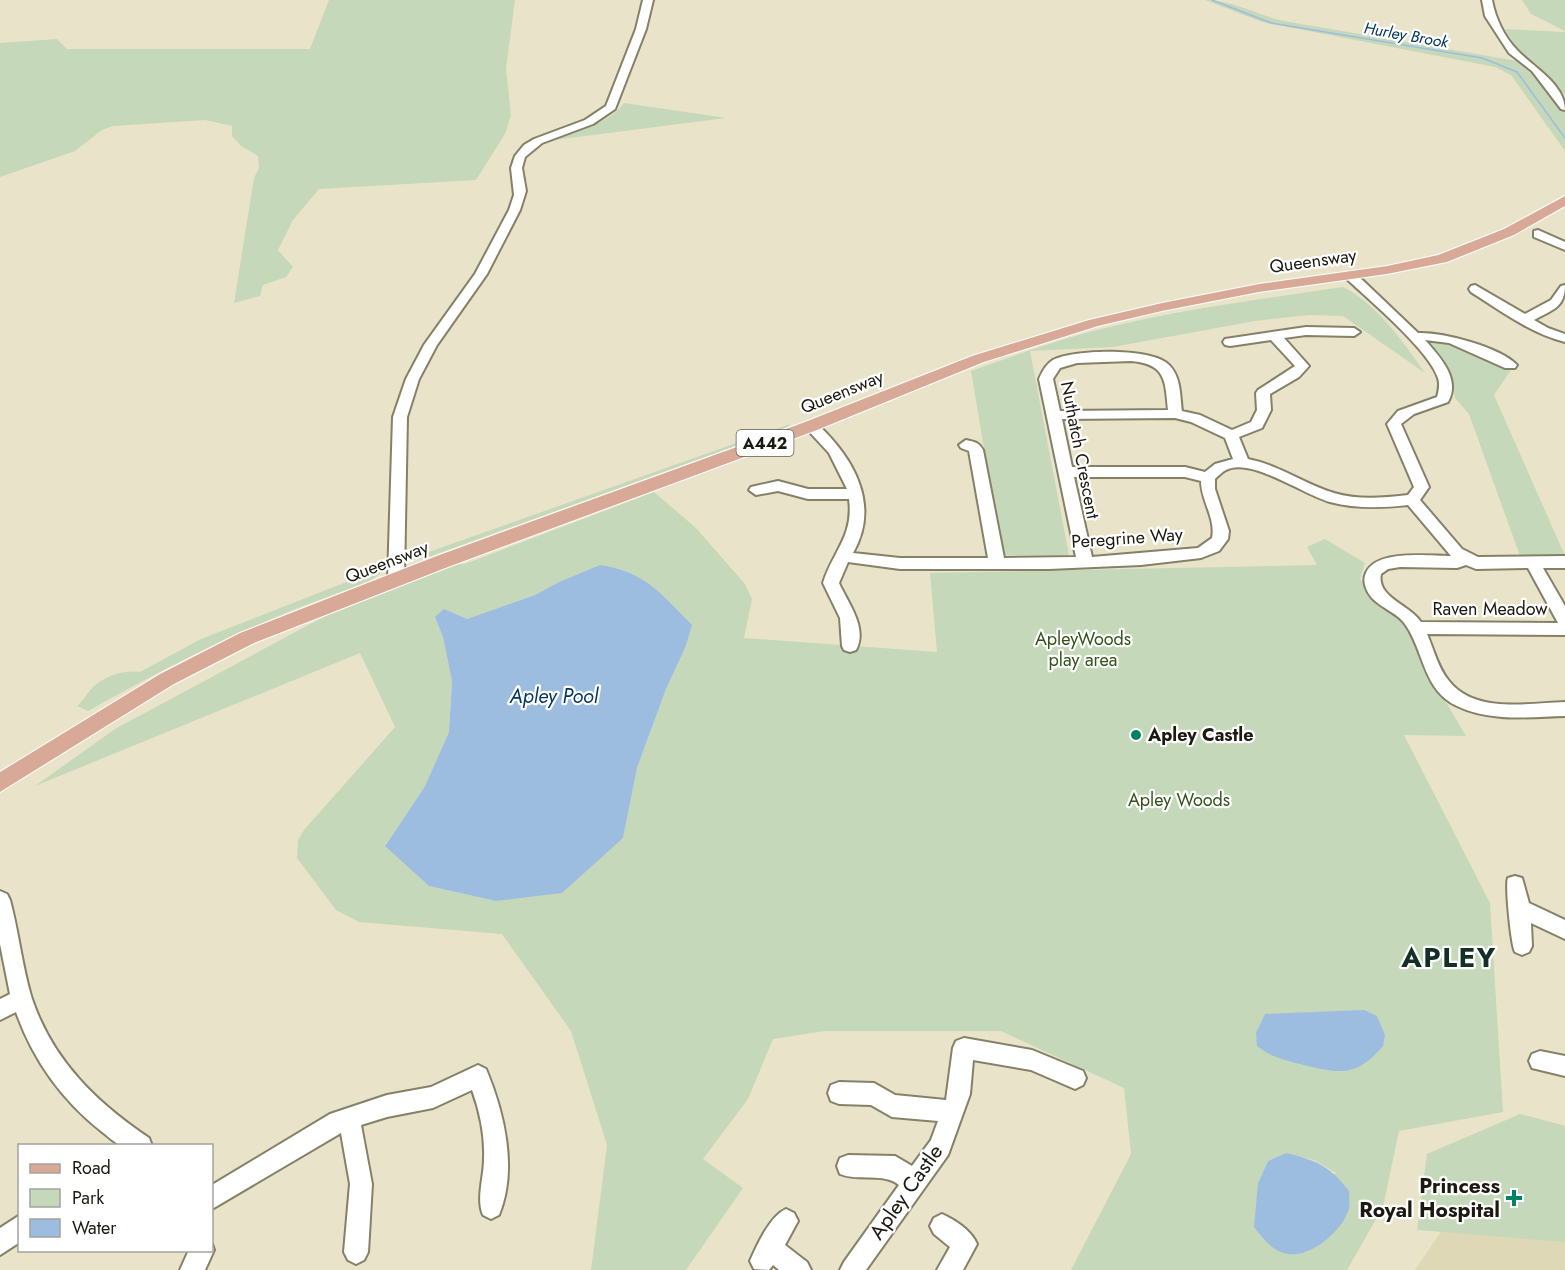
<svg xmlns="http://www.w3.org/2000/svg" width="1565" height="1270" font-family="Jost,sans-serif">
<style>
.built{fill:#ded8b6}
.green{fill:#c5d8b9;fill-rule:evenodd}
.water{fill:#9cbde0}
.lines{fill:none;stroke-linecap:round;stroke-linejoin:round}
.stream{stroke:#9cbde0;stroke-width:1.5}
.minor-casing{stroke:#858068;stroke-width:4}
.major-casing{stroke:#fff;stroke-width:2}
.minor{fill:#fff;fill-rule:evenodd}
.major{fill:#d9a998;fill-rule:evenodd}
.poi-dot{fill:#038365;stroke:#fff;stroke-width:2}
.labels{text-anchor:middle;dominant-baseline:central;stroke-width:4.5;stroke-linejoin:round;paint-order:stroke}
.far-water-label{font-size:16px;font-style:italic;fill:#023661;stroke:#fff}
.shield{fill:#fff;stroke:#5f5e58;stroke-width:1.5}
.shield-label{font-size:16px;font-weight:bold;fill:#1b1910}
.street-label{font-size:18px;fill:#1b1910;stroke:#fff}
.park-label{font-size:18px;fill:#345218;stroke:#fff}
.poi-label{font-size:18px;font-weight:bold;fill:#1b1910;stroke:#fff;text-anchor:start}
.water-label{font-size:20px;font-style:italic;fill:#023661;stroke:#fff}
.near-poi-label{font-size:21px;font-weight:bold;fill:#1b1910;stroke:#fff;text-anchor:end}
.near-street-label{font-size:21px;fill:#1b1910;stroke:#fff}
.near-district-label{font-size:28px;font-weight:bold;letter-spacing:1.5px;fill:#133026;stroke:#fff}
</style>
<rect width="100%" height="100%" fill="#e9e4c9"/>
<path class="built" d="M1520 1114 1565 1126V1270H1415Z"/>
<g class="green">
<path d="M329 0H515L506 69 511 115 505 134 476 180 319 189 293 220 278 250 293 267 286 277 263 285 260 296 234 303 254 178 259 168 258 156 241 146 232 136V126L205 120 113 126 102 130 75 151 0 177V43L57 39 67 49H310Z"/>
<path d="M1205 0C1232 0 1257 15 1284 21L1523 62 1540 76 1565 112V151L1511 75 1495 67 1262 22Z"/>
<path d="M1522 0H1565V31L1531 14Z"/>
<path d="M1505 29 1565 32V96L1538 65 1520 54 1513 47Z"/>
<path d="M624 103 726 118 546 141C571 130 607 127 624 103Z"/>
<path d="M1343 287C1376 303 1405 344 1425 373L1343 316 1309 315 1255 321 1113 347 1030 351 1069 555H1002L971 371C1019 354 1068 336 1118 325 1193 308 1268 298 1343 287Z"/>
<path d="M1440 340 1463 347 1511 370 1494 395 1565 556H1520L1469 414 1455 398 1448 367 1424 342Z"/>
<path d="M790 424 788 427 434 555 423 559H409Z"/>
<path d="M654 492 696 528 745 584 752 599 744 638 937 652 930 573 1317 565 1307 547 1325 539 1365 563 1360 579 1380 604 1408 624 1427 670 1466 736 1404 735 1490 903 1503 1112 1399 1131 1383 1207 1347 1270H1071L1131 1154 1124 1088 1001 1031H825L773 1039 748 1099 703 1159 743 1188 686 1270H591L607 1145 571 1031 502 934 359 922 336 910 297 858 298 840 304 830 395 727 360 653 35 786 115 729 340 608 454 564H465ZM600 565 685 648 666 689 637 768 623 838 496 901 429 886 385 845 425 786 449 732 452 681 443 637 435 617 467 619 535 595 559 582ZM1286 1153 1314 1160 1336 1173 1255 1227 1258 1183 1268 1161Z"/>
<path d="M382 568 381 573 373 579C346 591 317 600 288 612 220 640 153 674 88 711L77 706C84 700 87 693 93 687 105 676 124 670 140 672L201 639Z"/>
<path d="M1520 1114 1565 1126V1242L1417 1230 1427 1154Z"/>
</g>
<g class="water">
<path d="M600 565C646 572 661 594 692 625L685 648 666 689 637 768 623 838 562 893 496 901 429 886 385 846 425 786 449 732 452 681 443 637 435 617 444 609 467 619 535 595 559 582Z"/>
<path d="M1364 1010 1377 1016 1385 1035 1383 1046C1355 1079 1338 1073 1300 1064 1283 1060 1271 1057 1257 1046L1256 1033 1265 1014Z"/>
<path d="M1286 1153C1316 1160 1330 1166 1349 1191 1349 1196 1350 1204 1349 1209 1342 1232 1306 1263 1281 1252 1269 1247 1262 1237 1254 1227L1258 1183 1268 1161Z"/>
</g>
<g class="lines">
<path class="stream" d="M1212 0 1271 23 1482 58 1517 72 1565 138"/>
<defs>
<g id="minor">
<path d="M643 0H653L646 29 615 109 593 124 542 143 525 157 522 168 526 191 520 210 487 274 437 345 419 379 407 417 404 579 402 583H390L388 579 393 417 406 379 424 345 475 274 509 210 514 195 511 168 515 156 524 145 534 139 585 120 606 106 636 29Z"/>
<path d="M1482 0H1492C1495 17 1504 37 1517 50 1533 67 1565 84 1565 110L1561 109 1532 71 1509 53 1485 16Z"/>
<path d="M1538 230 1565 242V250L1534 237V231Z"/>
<path d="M1351 272 1355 273 1418 333C1443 332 1500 347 1517 365L1515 368H1505L1449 343 1425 340C1440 357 1461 379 1448 402L1414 414 1401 424 1429 487 1420 500 1462 549 1478 557 1565 556V568H1543L1565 606V635L1427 634C1434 650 1438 668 1449 681 1475 714 1528 703 1565 702V716C1529 717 1490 722 1457 706 1424 691 1424 653 1407 627 1399 613 1382 609 1372 598 1366 591 1362 581 1366 573 1376 549 1429 556 1451 556L1408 505C1382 508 1356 509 1330 502 1304 495 1251 457 1226 470 1222 472 1218 476 1215 479V489L1229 531 1228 539 1219 551 1201 558 1141 565 1049 569H900L848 562 839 583C848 603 868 628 856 650L850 652 844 650 842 646 840 618 823 583C833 551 854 536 849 499H808L778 491 756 495 749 490 751 487 778 481 808 489H847L829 453 804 426 806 423H816C853 457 881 504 853 553L900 558H988L969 451 961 448 959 445 966 440C975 442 978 442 983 450L1004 558 1076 557 1039 379C1042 372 1046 364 1053 360 1073 349 1155 347 1170 366 1181 378 1180 396 1182 411L1200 415 1232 430 1251 422 1257 410 1256 393 1258 390 1295 366 1271 340 1230 346 1225 345 1223 342 1225 339 1306 327 1354 328 1360 332 1354 336 1306 335 1284 338 1309 366 1299 377 1270 394 1271 410 1262 428 1239 437 1248 459C1279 465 1304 484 1334 493 1357 500 1383 498 1408 495L1414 487 1387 424 1398 411 1437 397C1439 390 1440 384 1438 378 1429 350 1370 301 1347 279L1345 276ZM1131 361C1166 364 1165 380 1168 410L1060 411 1053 379 1060 368 1077 363ZM1175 418 1191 422 1225 438 1233 459 1215 464 1205 472 1185 467H1072L1062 419ZM1074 477H1185L1201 481C1201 501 1216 518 1212 538L1198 548 1092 557ZM1466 565 1476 569 1528 568 1558 623 1421 622C1410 605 1376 597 1381 574L1388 569 1400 567 1457 568Z"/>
<path d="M1475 285 1525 314 1551 300 1561 286 1565 285C1565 308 1552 310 1534 320L1548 328 1565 334V342C1530 333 1501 311 1471 292L1469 289 1471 286Z"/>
<path d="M1515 876 1522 878 1529 903 1565 920V939L1531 923 1532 946 1529 952 1522 955 1515 952C1511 945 1505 884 1508 878Z"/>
<path d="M0 891 7 894 10 900C19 933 22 967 32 999 53 1061 97 1103 149 1138L152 1146C143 1146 128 1148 120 1145 113 1142 107 1135 101 1131 62 1100 33 1060 16 1012L0 1020V999L10 994 0 944Z"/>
<path d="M964 1038 1032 1050 1083 1071 1086 1078 1083 1085 1075 1089 1031 1070 973 1060 970 1094 948 1155 866 1270H840L844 1262 899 1185C883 1172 859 1182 840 1174L837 1166 840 1158 848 1155 895 1156 912 1166 931 1140 938 1121 892 1117 871 1105 839 1104 831 1101 828 1093 831 1085 839 1082 874 1083 895 1095 946 1100 953 1048 956 1041Z"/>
<path d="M1540 1051 1565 1056V1076L1532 1068 1529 1061 1532 1054Z"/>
<path d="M478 1065 486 1069C504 1112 518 1169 499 1215L491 1219 483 1215C476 1199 484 1177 484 1159 485 1136 480 1112 472 1090L433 1108 387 1117 361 1125 372 1184 368 1252 364 1260 356 1264 348 1260 344 1252 350 1184 341 1133 212 1209V1185L330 1114 387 1095 431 1087Z"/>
<path d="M786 1209 794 1213 798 1221 785 1245 807 1262 811 1270H779L773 1265 769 1270 754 1269 750 1261C757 1245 770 1216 786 1209Z"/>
<path d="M942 1214C955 1220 971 1230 977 1244L963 1270H937L950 1247 934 1234 930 1226 934 1218Z"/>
<path d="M20 1215V1242L0 1255V1228Z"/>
<path d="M212 1244 214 1250 205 1270H180L189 1250H212Z"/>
</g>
<path id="major" d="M1565 196V206L1514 235 1447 262 1387 274 1259 292 1162 311 1098 326 984 362 817 430 448 567 254 643 174 684 0 792V772L160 674 240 633 434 557 805 422 972 356 1089 320 1162 303 1259 284 1387 266 1438 255 1504 229Z"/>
</defs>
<use href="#minor" class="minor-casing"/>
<use href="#major" class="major-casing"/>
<use href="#minor" class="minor"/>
<use href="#major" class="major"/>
</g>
<g class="poi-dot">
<circle cx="1136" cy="735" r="6"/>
<path d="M1511 1189h6v6h6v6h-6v6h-6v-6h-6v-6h6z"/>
</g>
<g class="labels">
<g class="far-water-label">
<text transform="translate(1406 35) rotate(10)">Hurley Brook</text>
</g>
<rect class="shield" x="736.5" y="430" width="57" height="26" rx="4.5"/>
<g class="shield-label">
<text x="765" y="443">A442</text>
</g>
<g class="street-label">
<text transform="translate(1313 261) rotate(-8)">Queensway</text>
<text transform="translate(842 392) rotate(-22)">Queensway</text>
<text transform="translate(1080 450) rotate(79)">Nuthatch Crescent</text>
<text transform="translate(1127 538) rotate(-4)">Peregrine Way</text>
<text transform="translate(387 562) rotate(-21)">Queensway</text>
<text x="1490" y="609">Raven Meadow</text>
</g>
<g class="park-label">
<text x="1083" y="639">ApleyWoods<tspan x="1083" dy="21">play area</tspan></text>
<text x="1179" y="800">Apley Woods</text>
</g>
<g class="poi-label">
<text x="1148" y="735">Apley Castle</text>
</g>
<g class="water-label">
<text x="554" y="696">Apley Pool</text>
</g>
<g class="near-poi-label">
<text x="1500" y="1186">Princess<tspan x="1500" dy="24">Royal Hospital</tspan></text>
</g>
<g class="near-street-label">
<text transform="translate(906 1192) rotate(-55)">Apley Castle</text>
</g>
<g class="near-district-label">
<text x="1449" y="957">APLEY</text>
</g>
</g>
<rect x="18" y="1144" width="195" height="108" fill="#ffffff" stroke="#a4a39f" stroke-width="1.5"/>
<rect x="30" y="1164" width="30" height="9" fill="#d9a998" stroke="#a4a39f" stroke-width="1.5"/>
<text x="72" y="1174" font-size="18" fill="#1b1910">Road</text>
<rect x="30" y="1189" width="30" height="18" fill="#c5d8b9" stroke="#a4a39f" stroke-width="1.5"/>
<text x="72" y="1204" font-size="18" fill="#1b1910">Park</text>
<rect x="30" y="1219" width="30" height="18" fill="#9cbde0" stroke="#a4a39f" stroke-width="1.5"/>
<text x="72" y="1234" font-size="18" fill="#1b1910">Water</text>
</svg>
